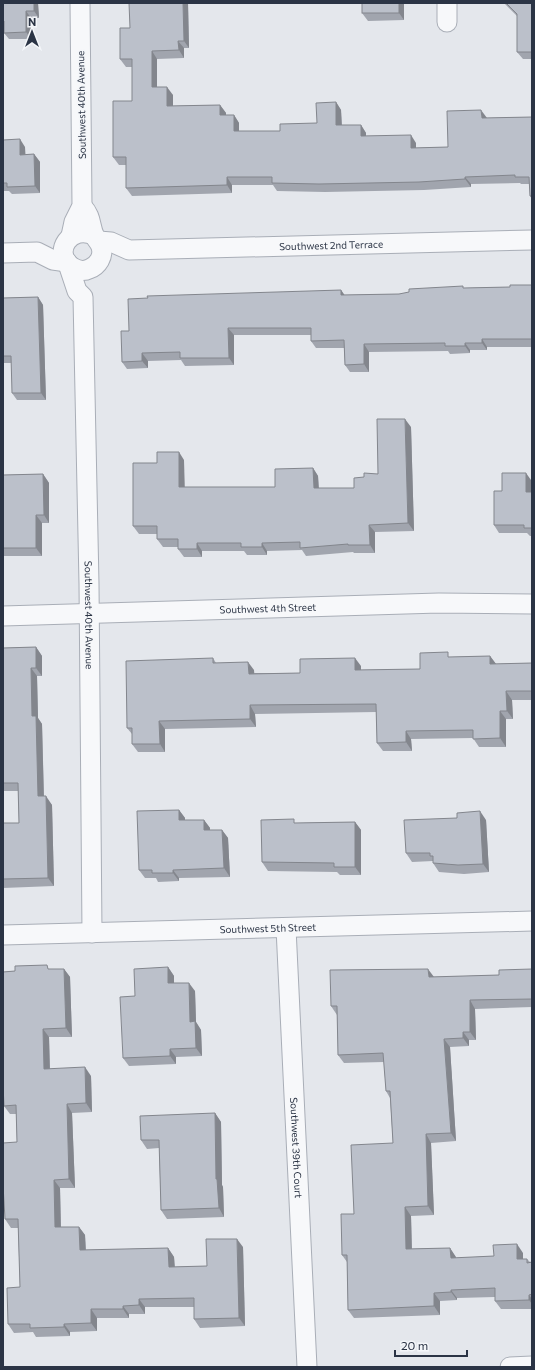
<svg xmlns="http://www.w3.org/2000/svg" width="535" height="1370" font-family="Commissioner,sans-serif">
<style>
.lines{fill:none;stroke-linecap:round;stroke-linejoin:round}
.street-casing{stroke:#a9aeb7;stroke-width:21}
.street{stroke:#f7f8fa;stroke-width:19}
.wall{fill:#a1a5ae}
.shaded-wall{fill:#83868d}
.building{fill:#bbc0ca;stroke:#83868d}
.labels{text-anchor:middle;dominant-baseline:central;stroke-width:3;stroke-linejoin:round;paint-order:stroke}
.street-label{font-size:10px;fill:#2b3445;stroke:#f4f6f9}
</style>
<rect width="100%" height="100%" fill="#e4e7ec"/>
<g class="lines">
<defs>
<g id="street">
<path d="M447 3V22"/>
<path d="M82 206C93 218 89 225 95 237 97 240 100 243 101 247 104 256 98 266 89 269 83 272 77 270 72 267 51 253 71 223 95 236"/>
<path d="M71 236 74 222 82 206 80 3"/>
<path id="s1" d="M99 241 111 242 129 250 532 240"/>
<path d="M3 253 37 252 53 260 67 262"/>
<path id="s2" d="M68 264 77 291 83 297 89 584 92 933"/>
<path id="s3" d="M3 616 439 603 532 604"/>
<path id="s4" d="M286 928 307 1367"/>
<path id="s5" d="M3 935 532 921"/>
<path d="M510 1367 532 1366"/>
</g>
</defs>
<use href="#street" class="street-casing"/>
<use href="#street" class="street"/>
</g>
<g class="wall">
<path d="M3 3H38L39 18H31V39H9L4 33V28H3Z"/>
<path d="M188 3 189 48H184V58L157 59V87L173 95V106L220 105 226 113V115H234L239 123V131H280L317 123 336 102 341 110 342 125H361L366 133V136L416 143V148L448 147 487 118 532 117V199L530 196 529 184H521L520 183 471 184V187L424 190 325 192 277 191 273 185H232V193L132 196 126 188V165H119L113 157 132 101V67H126L120 59 130 28Z"/>
<path d="M362 3H404V20L368 21 362 13Z"/>
<path d="M504 3H532V59H523L517 52V16Z"/>
<path d="M3 140 25 147V155L34 154 40 162V193L12 194 9 191H3Z"/>
<path d="M532 285V347H487V350H470V353L450 354 448 351 369 352V372H350L345 365 344 348H316L311 341V335H234V365L185 366 181 360 148 361V368L127 369 122 362 129 331 148 298 341 290 344 295 399 294 465 288 510 287Z"/>
<path d="M38 297 43 305 46 400H17L12 393V363H3V298Z"/>
<path d="M411 427 414 531 375 532V553H354L353 552 306 556 302 550 267 551V555H247L244 551H202V557H184L178 549V547H163L157 539V534H139L133 526 157 463 184 460V487H275L313 468 318 476 319 488H354L364 477 378 474Z"/>
<path d="M3 443 4 475 43 474 49 483V523H42V556H3Z"/>
<path d="M531 480 532 536H530L527 533H499L494 525 502 491Z"/>
<path d="M36 647 42 656V676H37L38 718 42 724 44 796 52 805 54 886 3 888V823H19L18 791H3V648Z"/>
<path d="M490 656 496 664 532 663V700H512L513 719H506V747H479L473 738 411 739 412 751H383L377 743 376 712 255 714 256 727 165 729V752H138L132 744V734L127 728 213 658 216 663 254 670V673H300L361 666V670L420 669 452 657Z"/>
<path d="M179 810 185 818V820H204L210 828V830H222L228 838 230 877 179 878V881L158 882 156 878H145L139 870Z"/>
<path d="M486 820 489 872 464 874 439 872 433 863V861L412 862 406 853Z"/>
<path d="M355 822 361 830V875H340L337 872 268 871 262 862 297 823Z"/>
<path d="M168 967 174 976V983L195 991 196 1022 201 1030 202 1056 176 1057V1064L129 1066 123 1058 135 996Z"/>
<path d="M50 969H64L70 977 72 1037H49L50 1069 91 1076 92 1112 72 1113 75 1188H60L61 1227H79L85 1235 86 1250 168 1248 174 1257 175 1267 207 1266 243 1247 245 1326 200 1328 194 1319V1307H145V1314H129V1318H97V1331L70 1332V1336L36 1337 33 1332 14 1333 8 1324 20 1287 18 1228H11L5 1219 17 1142 16 1114H10L4 1106 3 1088V972Z"/>
<path d="M532 969V1007L475 1009 476 1040H469V1046L450 1047 456 1141 431 1143 434 1215 411 1216 412 1249 450 1248 456 1258 494 1256 523 1253V1259H527L530 1262H532V1309H501L495 1301V1297L457 1298V1300L440 1301V1315L354 1318 348 1310 347 1262 342 1255 354 1214 393 1143 390 1098 386 1091 384 1062 344 1063 338 1055 337 1015 331 1006 434 977 499 975Z"/>
<path d="M215 1113 221 1122 222 1185 223 1187 224 1217 167 1219 161 1210 159 1148 147 1149 141 1140Z"/>
</g>
<g class="shaded-wall">
<path d="M34 3H38L39 18 34 11Z"/>
<path d="M183 3H188L189 48 184 41Z"/>
<path d="M399 3H404V20L399 13Z"/>
<path d="M26 11 31 18V39L26 32Z"/>
<path d="M178 41 184 48V58L179 50Z"/>
<path d="M152 51 157 59V95L152 87Z"/>
<path d="M167 87 173 95V114L167 106Z"/>
<path d="M336 102 341 110 342 133 336 125Z"/>
<path d="M220 105 226 113V123L220 115Z"/>
<path d="M481 110 487 118H482Z"/>
<path d="M234 115 239 123V139L234 131Z"/>
<path d="M361 125 366 133V144L361 136Z"/>
<path d="M411 135 416 143V155L411 148Z"/>
<path d="M20 139 25 147 26 162 20 155Z"/>
<path d="M34 154 40 162V193L35 186Z"/>
<path d="M227 177 232 185V193L227 185Z"/>
<path d="M465 177 471 184V187L465 179Z"/>
<path d="M341 290 346 297 341 295Z"/>
<path d="M38 297 43 305 46 400 41 393Z"/>
<path d="M228 328 234 335V365L229 358Z"/>
<path d="M482 339 487 347V350L482 343Z"/>
<path d="M465 343 470 350V353L465 346Z"/>
<path d="M364 344 369 352V372L364 364Z"/>
<path d="M142 353 148 361V368L142 361Z"/>
<path d="M405 419 411 427 414 531 408 523Z"/>
<path d="M3 443 4 483 3 481Z"/>
<path d="M179 452 184 460 185 495 179 487Z"/>
<path d="M313 468 318 476 319 496 314 488Z"/>
<path d="M526 473 531 480V500L526 492Z"/>
<path d="M43 474 49 483V523L44 515Z"/>
<path d="M36 515 42 523V556L36 548Z"/>
<path d="M369 525 375 532V553L370 545Z"/>
<path d="M197 543 202 551V557L197 549Z"/>
<path d="M262 543 267 551V555L262 547Z"/>
<path d="M36 647 42 656V676L36 668Z"/>
<path d="M490 656 496 664H490Z"/>
<path d="M355 658 361 666V678L355 670Z"/>
<path d="M248 662 254 670 255 682 249 674Z"/>
<path d="M31 668 37 676 38 718 42 724 44 805 38 796 32 716Z"/>
<path d="M506 691 512 700 513 719 507 711Z"/>
<path d="M250 705 255 714 256 727 250 719Z"/>
<path d="M500 711 506 719V747L500 738Z"/>
<path d="M159 721 165 729V752L160 744Z"/>
<path d="M406 731 411 739 412 751 406 742Z"/>
<path d="M46 796 52 805 54 886 48 878Z"/>
<path d="M179 810 185 818V829L179 820Z"/>
<path d="M480 811 486 820 489 872 483 864Z"/>
<path d="M204 820 210 828V839L204 830Z"/>
<path d="M355 822 361 830V875L355 867Z"/>
<path d="M222 830 228 838 230 877 224 868Z"/>
<path d="M173 870 179 878V881L173 873Z"/>
<path d="M168 967 174 976V992L168 983Z"/>
<path d="M64 969 70 977 72 1037 66 1028Z"/>
<path d="M428 969 434 977H429Z"/>
<path d="M189 983 195 991 196 1022 201 1030 202 1056 196 1048 190 1022Z"/>
<path d="M470 1000 475 1009 476 1040 470 1032Z"/>
<path d="M43 1029 49 1037 50 1077 44 1069Z"/>
<path d="M463 1032 469 1040V1046L463 1038Z"/>
<path d="M444 1039 450 1047 456 1141 451 1133Z"/>
<path d="M170 1049 176 1057V1064L170 1056Z"/>
<path d="M85 1067 91 1076 92 1112 86 1103Z"/>
<path d="M67 1104 72 1113 75 1188 69 1179Z"/>
<path d="M215 1113 221 1122 222 1185 223 1187 224 1217 219 1208 216 1179Z"/>
<path d="M426 1134 431 1143 434 1215 428 1206Z"/>
<path d="M54 1180 60 1188 61 1236 55 1227Z"/>
<path d="M405 1207 411 1216 412 1258 406 1249Z"/>
<path d="M79 1227 85 1235 86 1258 80 1250Z"/>
<path d="M237 1239 243 1247 245 1326 239 1318Z"/>
<path d="M517 1244 523 1253V1267L517 1259Z"/>
<path d="M168 1248 174 1257 175 1275 169 1267Z"/>
<path d="M450 1248 456 1257V1266L451 1258Z"/>
<path d="M451 1290 457 1298V1300L451 1292Z"/>
<path d="M434 1293 440 1301V1315L434 1306Z"/>
<path d="M529 1295 532 1299V1304L529 1300Z"/>
<path d="M139 1299 145 1307V1314L139 1305Z"/>
<path d="M123 1306 129 1314V1318L123 1309Z"/>
<path d="M91 1309 97 1318V1331L91 1323Z"/>
<path d="M64 1324 70 1332V1336L64 1327Z"/>
</g>
<g class="building">
<path d="M3 3H34V11H26V32L4 33V21H3Z"/>
<path d="M129 3H183L184 41H178L179 50 152 51V87H167V106L220 105V115H234V131H280V124L317 123 316 103 336 102V125H361V136L411 135V148L448 147 447 111 481 110 482 118 532 117V196H530L529 177H515V175L465 177V179L419 182 319 184 272 183V177H227V185L126 188V157H113V101H132V59H120V28H130Z"/>
<rect x="362" y="3" width="37" height="10"/>
<path d="M506 3H532V52H517V14Z"/>
<path d="M20 139V155L34 154 35 186 7 187V183H3V140Z"/>
<path d="M510 285H532V339H482V343H465V346H445V343L364 344V364L345 365 344 340 311 341V328H228L229 358H180V352L142 353V361L122 362 121 331H129L128 299 148 298 147 296 341 290V295L399 294 409 292V289L463 286V288L510 287Z"/>
<path d="M38 297 41 393H12L11 356H3V298Z"/>
<path d="M377 419H405L408 523 369 525 370 545H348V544L300 548V542L262 543V547H241V543H197V549H178V539H157V526H133V463H157V452H179V487H275V469L313 468 314 488H354V478L364 477V473L378 474Z"/>
<path d="M502 473H526V492H532V528H524V525H494V491H502Z"/>
<path d="M43 474 44 515H36V548H3V475Z"/>
<path d="M36 647V668H31L32 716H36L38 796H46L48 878 3 879V823H19L18 783H3V648Z"/>
<path d="M448 652V657L490 656V664L532 663V691H506L507 711H500V738L473 739V730L406 731V742L377 743 376 704 250 705V719L159 721 160 744H132V728H127L126 661 213 658V663L248 662 249 674 300 673V659L355 658V670L420 669V653Z"/>
<path d="M179 810V820H204V830H222L224 868 173 870V873H152V870H139L137 811Z"/>
<path d="M480 811 483 864 458 865 433 863V856H430V853H406L404 820 457 818V813Z"/>
<path d="M294 819V823L355 822V867H334V863L262 862 261 820Z"/>
<path d="M47 965 48 969H64L66 1028 43 1029 44 1069 85 1067 86 1103 67 1104 69 1179 54 1180 55 1227H79L80 1250 168 1248 169 1267 207 1266 206 1239H237L239 1318 194 1319V1298L139 1299V1305L123 1306V1309H91V1323L64 1324V1327L30 1328V1324H8L7 1288 20 1287 18 1219H5L3 1185V1143L17 1142 16 1105 4 1106 3 1085V972L15 971V966Z"/>
<path d="M168 967V983H189L190 1022 195 1021 196 1048 170 1049V1056L123 1058 120 997 135 996 134 969Z"/>
<path d="M428 969 429 977 499 975V970L532 969V999L470 1000V1032H463V1038L444 1039 451 1133 426 1134 428 1206 405 1207 406 1249 450 1248 451 1258 494 1256 493 1245 517 1244V1259H527V1263L532 1262V1294L529 1295V1300L495 1301V1288L451 1290V1292L434 1293V1306L348 1310 347 1255H342L341 1214H354L351 1145 393 1143 390 1091H386L383 1053 338 1055 337 1006H331L330 970Z"/>
<path d="M215 1113 216 1179H217L219 1208 161 1210 159 1140H141L140 1116Z"/>
</g>
<g class="labels">
<g class="street-label">
<text transform="translate(81 105) rotate(-91)">Southwest 40th Avenue</text>
<text stroke="none"><textPath href="#s1" startOffset="234">Southwest 2nd Terrace</textPath></text>
<text stroke="none"><textPath href="#s3" startOffset="265">Southwest 4th Street</textPath></text>
<text stroke="none"><textPath href="#s2" startOffset="355">Southwest 40th Avenue</textPath></text>
<text stroke="none"><textPath href="#s5" startOffset="265">Southwest 5th Street</textPath></text>
<text stroke="none"><textPath href="#s4" startOffset="220">Southwest 39th Court</textPath></text>
</g>
</g>
<rect width="535" height="1370" fill="none" stroke="#2b3445" stroke-width="8"/>
<g transform="translate(32 32)" stroke="#f4f6f9" stroke-width="3" paint-order="stroke">
<path d="M0-3L7 15L0 10L-7 15Z" fill="#2b3445"/>
<text y="-6" font-size="11" font-weight="bold" text-anchor="middle" fill="#2b3445">N</text>
</g>
<path d="M395 1350v6h72v-6" fill="none" stroke="#2b3445" stroke-width="2"/>
<text x="401" y="1350" font-size="12" fill="#2b3445" stroke="#f4f6f9" stroke-width="3" paint-order="stroke">20 m</text>
</svg>
